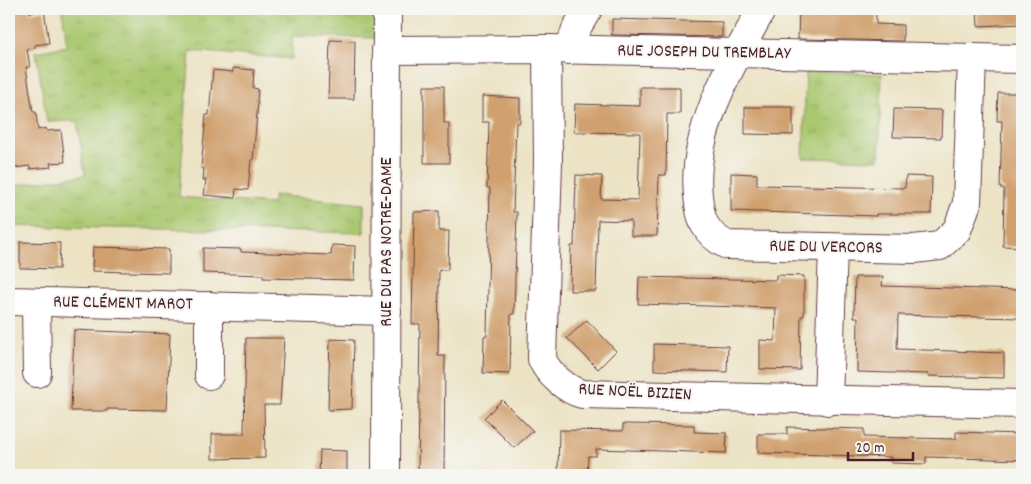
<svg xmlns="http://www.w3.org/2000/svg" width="1031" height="484" font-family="Dekko,sans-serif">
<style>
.grass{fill:url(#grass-tufts);stroke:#7a744d}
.building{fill:#d0a06e}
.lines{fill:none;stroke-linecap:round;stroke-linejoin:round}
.minor-casing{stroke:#623c42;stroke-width:30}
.minor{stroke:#fff;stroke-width:28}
.labels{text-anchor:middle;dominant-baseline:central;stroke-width:4;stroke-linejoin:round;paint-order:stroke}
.street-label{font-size:18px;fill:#4a1f2b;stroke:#f6f6f2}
</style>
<defs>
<pattern id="grass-tufts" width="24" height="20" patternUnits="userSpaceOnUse" patternTransform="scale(1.25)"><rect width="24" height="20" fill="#aac86f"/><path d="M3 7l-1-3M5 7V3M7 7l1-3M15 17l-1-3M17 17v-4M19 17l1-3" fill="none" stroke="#94ab60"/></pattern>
</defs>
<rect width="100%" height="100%" fill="#f6f6f2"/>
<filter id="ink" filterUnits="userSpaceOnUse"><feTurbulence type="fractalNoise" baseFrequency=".02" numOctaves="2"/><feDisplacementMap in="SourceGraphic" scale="10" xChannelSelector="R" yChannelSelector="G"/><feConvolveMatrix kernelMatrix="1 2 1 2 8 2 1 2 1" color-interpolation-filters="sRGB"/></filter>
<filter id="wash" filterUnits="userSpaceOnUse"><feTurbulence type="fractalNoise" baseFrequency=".0096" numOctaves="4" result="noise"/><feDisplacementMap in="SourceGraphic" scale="20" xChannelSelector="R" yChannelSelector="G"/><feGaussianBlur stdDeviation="1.12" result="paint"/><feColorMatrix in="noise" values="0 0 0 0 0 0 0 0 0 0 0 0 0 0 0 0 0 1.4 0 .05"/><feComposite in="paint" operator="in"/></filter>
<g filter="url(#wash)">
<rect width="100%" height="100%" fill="#ece3c4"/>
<g class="grass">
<path d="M62 9H374L375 38 292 36V59L190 51 179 197 272 204 274 195 364 204V233L9 226V186L85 175 77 121 47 122 36 52 67 46Z"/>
<path d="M806 71 882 74 879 160 803 158Z"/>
</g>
<g id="blocks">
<g class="building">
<path d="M799 9H876V24L903 25V41L798 39Z"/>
<path d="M977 9H1022V24L978 26Z"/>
<path d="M29 10 30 13 44 10 49 43 35 45V48L27 49 30 67H26L33 112H36L38 130 46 128 47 131 61 130 65 162 50 163 51 167 30 169V166L14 168 13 161 9 162V12Z"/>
<path d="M612 19 722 22V37L612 35Z"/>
<path d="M330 40 355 41 354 99H328Z"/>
<path d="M233 68 254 70 253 88 258 89 257 102H258L253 160H251L248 190 236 189 235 198 204 195 206 180H203L204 169 201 168 206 115H209L213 70 233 72Z"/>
<path d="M424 86H444V123H449V163H424Z"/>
<path d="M640 87H680V114H667L666 175H659L657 236H631V221L598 220 596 291H570L571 246H574L576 175 602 176 601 199 638 200 640 133 574 132 575 104 640 106Z"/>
<path d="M998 93H1022V247L1003 246 1004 188H1000L1002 121H997Z"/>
<path d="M482 96 520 98V123H516L513 212H517L514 314H511L510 374 483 373 484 336H487L490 188H487L489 122H482Z"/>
<path d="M745 107H793V135L745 134Z"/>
<path d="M894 109 942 110 941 138 893 137Z"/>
<path d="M731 173 757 174V185L905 188 906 176 932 177 931 214H876V216L731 211Z"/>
<path d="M439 211V231H449L448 270H439L438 356H445L444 475H418L420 324H412L414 212Z"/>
<path d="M20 242 60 243 59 269 20 268Z"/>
<path d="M332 245 355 246 354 280 263 278V275L203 273V248L241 249V252L331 255Z"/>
<path d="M93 247 169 249V273L92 271Z"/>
<path d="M776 275 804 276V316H801L800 370 760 369V340L775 341 776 308 638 304 639 277 776 280Z"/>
<path d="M855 277H883L882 286 1021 290V318L898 315 897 349 1004 353V378L928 376V374L857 372 858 317H854Z"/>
<path d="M587 320 616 351 598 369 567 338Z"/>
<path d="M74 330 170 334 167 410 107 409V411H71Z"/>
<path d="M246 338H284L280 405H264L265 458 212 459V434H244Z"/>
<path d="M330 339 354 340 352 409 328 410Z"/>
<path d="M654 344 728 346 727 372 654 370Z"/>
<path d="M502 400 533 431 514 448 484 418Z"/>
<path d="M623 424 694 425V432L727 433 726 453 596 449V456H588L587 475H558L559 430 623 431Z"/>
<path d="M787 427 864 429V437L956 439V432L1022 434V460L926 457V464L891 463V457L758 453V434H787Z"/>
<path d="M320 450 347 451V475H319Z"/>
</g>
</g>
</g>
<g filter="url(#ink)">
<use href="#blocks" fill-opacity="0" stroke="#623c42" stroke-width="1"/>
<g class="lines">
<defs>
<g id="minor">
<path d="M762 9C732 63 691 132 698 195 700 219 704 233 727 245L914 249 940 246 957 230 967 203 972 59"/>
<path d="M547 49 548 162 542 359C548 374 567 390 582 394L1022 404"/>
<path d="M386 50 547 49 1022 59"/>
<path d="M569 50 576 29 588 9"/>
<path d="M9 301 387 311"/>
<path d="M36 302 37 373"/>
<path d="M209 375V306"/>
<path d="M828 401 833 248"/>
<path d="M386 475 387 9"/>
</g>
</defs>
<use href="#minor" class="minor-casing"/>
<use href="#minor" class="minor"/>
</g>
</g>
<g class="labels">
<g class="street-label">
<text transform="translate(704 53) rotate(1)">RUE JOSEPH DU TREMBLAY</text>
<text transform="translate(387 242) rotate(-90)">RUE DU PAS NOTRE-DAME</text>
<text transform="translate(826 248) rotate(1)">RUE DU VERCORS</text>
<text transform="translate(123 304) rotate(1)">RUE CLÉMENT MAROT</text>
<text transform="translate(635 393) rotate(3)">RUE NOËL BIZIEN</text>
</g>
</g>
<rect width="1031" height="484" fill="none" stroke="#f6f6f2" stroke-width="30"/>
<path d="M848 452v8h65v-8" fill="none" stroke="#4a1f2b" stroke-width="2.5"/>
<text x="856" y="452" font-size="15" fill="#4a1f2b" stroke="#f6f6f2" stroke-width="4" paint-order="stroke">20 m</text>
</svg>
